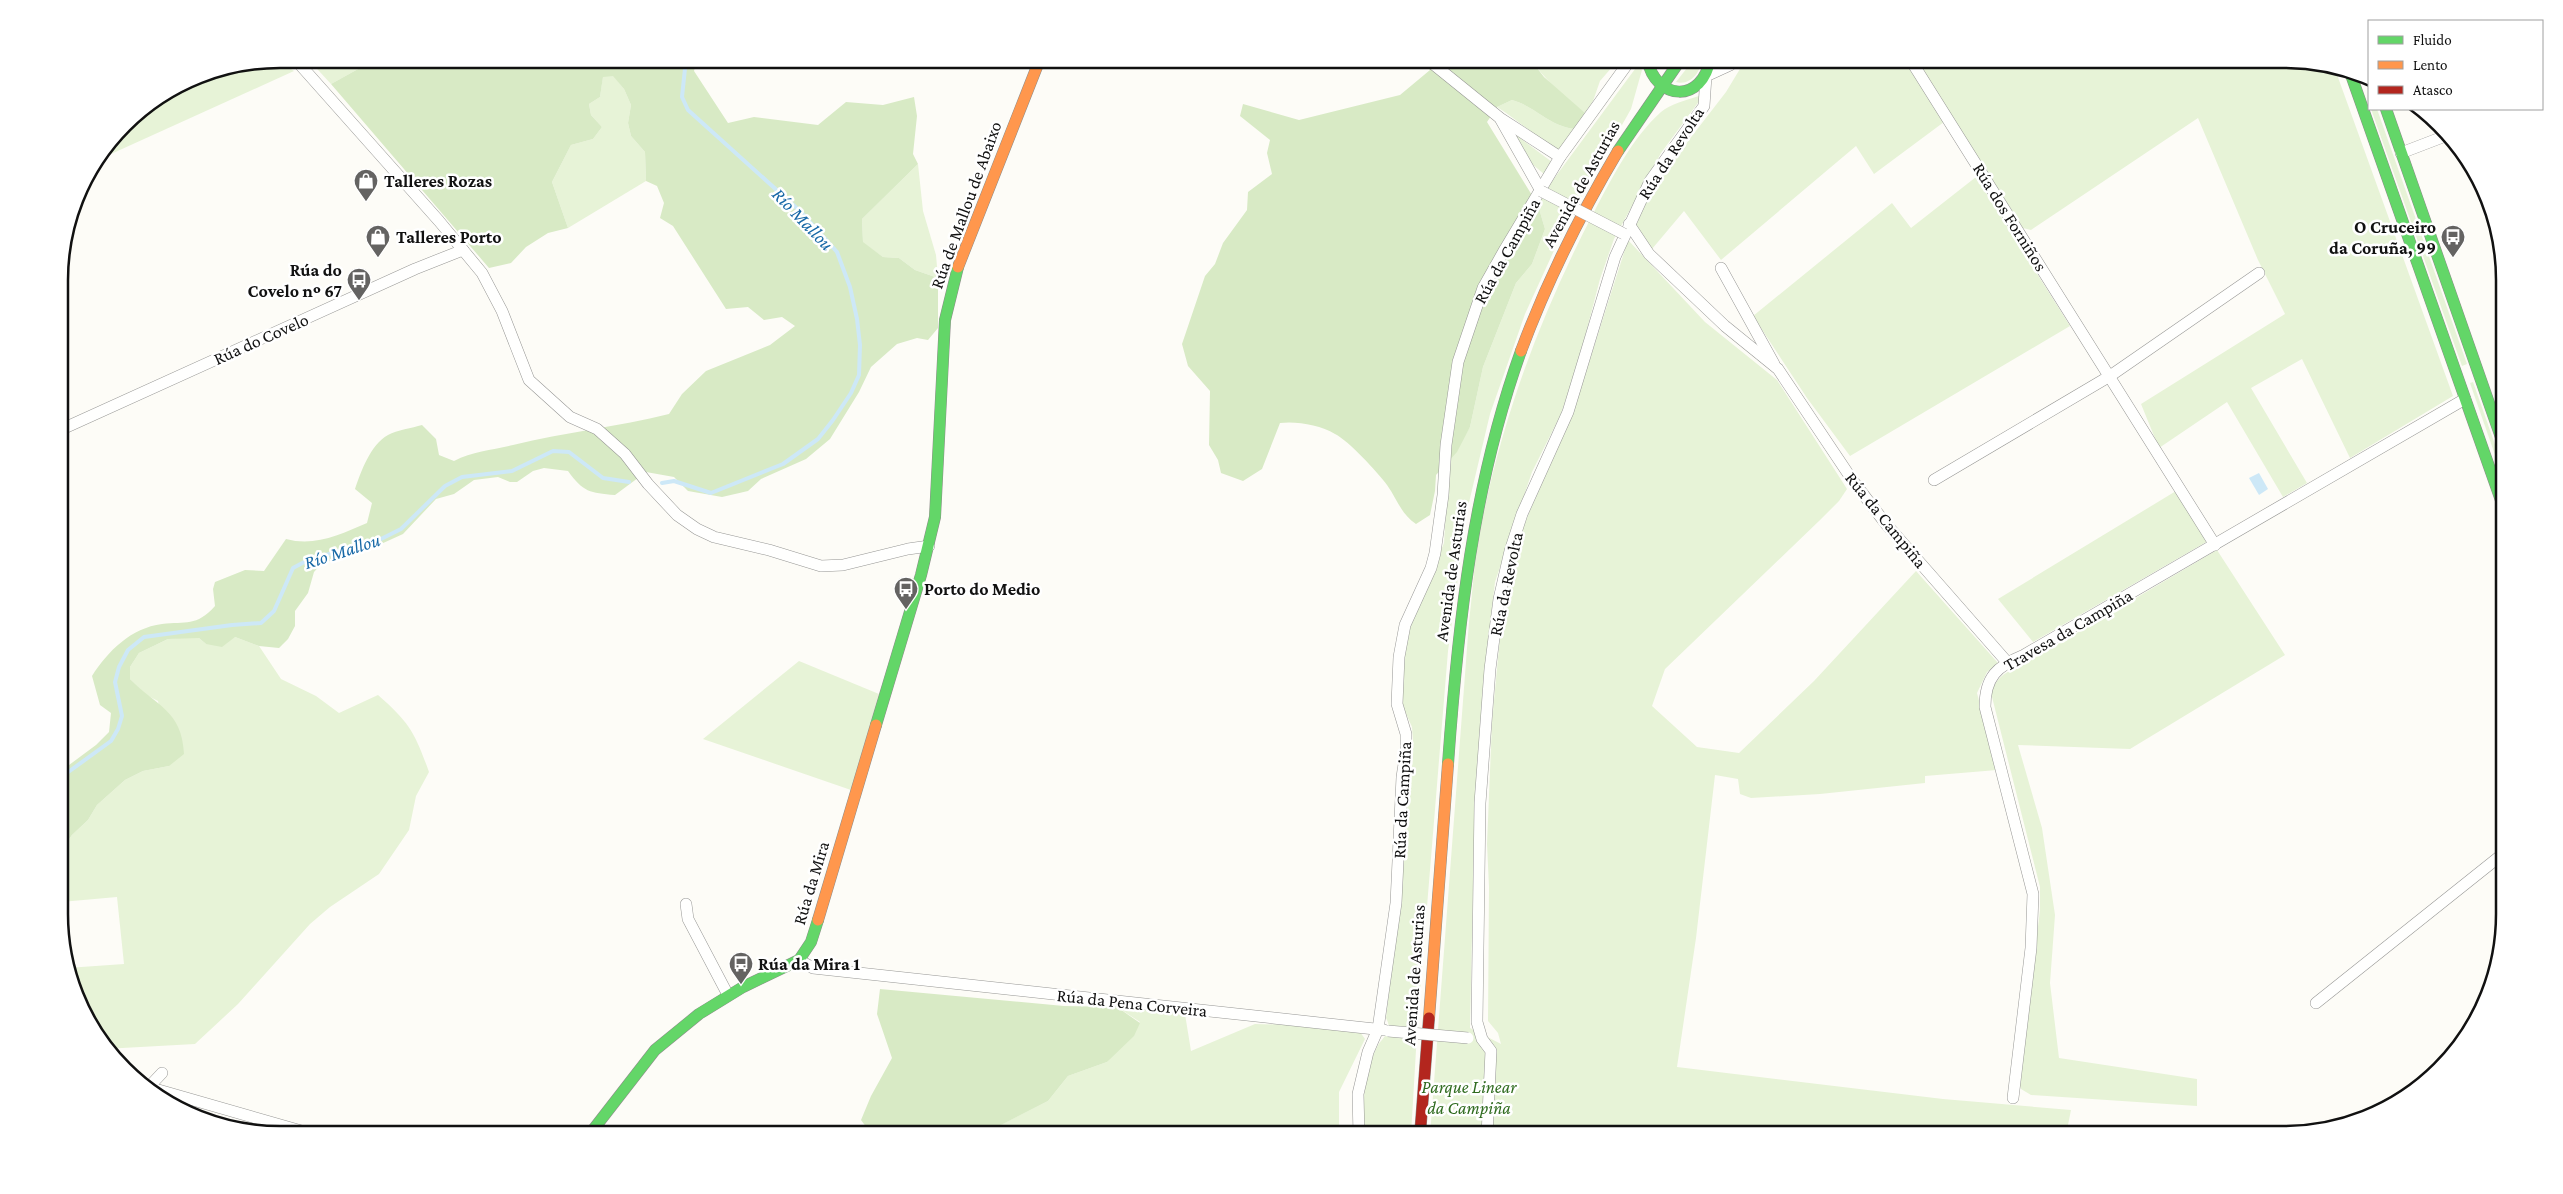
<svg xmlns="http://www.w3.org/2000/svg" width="2563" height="1194" font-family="'Crimson Pro',serif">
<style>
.green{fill:#e7f3d7}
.forest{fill:#d8eac5}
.water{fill:#cde8f7}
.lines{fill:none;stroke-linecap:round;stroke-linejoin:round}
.stream{stroke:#cde8f7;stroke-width:4}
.street-casing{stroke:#979795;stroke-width:12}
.fast-casing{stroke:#8e8d8b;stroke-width:12}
.slow-casing{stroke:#8e8d8b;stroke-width:12}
.jam-casing{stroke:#8e8d8b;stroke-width:12}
.street{stroke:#fffffe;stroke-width:11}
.fast{stroke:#63d668;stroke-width:11}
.slow{stroke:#ff974d;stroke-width:11}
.jam{stroke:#b3261e;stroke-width:11}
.street-bridge-casing{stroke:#979795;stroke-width:12;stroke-linecap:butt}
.street-bridge{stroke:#fffffe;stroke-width:11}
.labels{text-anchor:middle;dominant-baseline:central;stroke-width:5;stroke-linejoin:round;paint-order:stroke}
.street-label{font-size:18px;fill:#111;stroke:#fff}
.poi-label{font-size:18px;font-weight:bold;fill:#111;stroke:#fff;text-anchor:start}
.park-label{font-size:18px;font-style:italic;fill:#2f6b1f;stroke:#fff}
.water-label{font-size:19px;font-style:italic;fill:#1768a6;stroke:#fff}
.rim{fill:none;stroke:#111;stroke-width:2.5}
</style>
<rect width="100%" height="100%" fill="#fdfcf7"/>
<g class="green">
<path d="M276 59 294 71 111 154 106 150 134 114 195 75Z"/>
<path d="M308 59H376L331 84Z"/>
<path d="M1530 59H1619L1600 81 1593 101 1585 113C1563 97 1546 80 1530 59Z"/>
<path d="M1694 59H1702C1701 72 1690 86 1676 82Z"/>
<path d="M1746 59H1903L1944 122 1874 174 1856 146 1721 260 1684 211 1652 249 1636 226 1651 189 1726 92Z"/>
<path d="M1916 59H2284L2335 69 2453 396 2350 458 2302 359 2251 388 2307 483 2283 497 2227 402 2159 448 2141 404 2285 314 2258 260 2198 118 2031 230 2023 228Z"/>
<path d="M1638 65 1642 70 1631 109 1567 222 1525 314 1490 414 1467 511 1448 651 1418 1016 1411 1135H1363C1363 1105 1363 1075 1377 1047 1382 1037 1394 1032 1386 1018L1397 922 1407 777 1413 741 1412 727 1403 707 1399 683 1410 622 1444 543 1449 461 1470 427 1483 367 1516 283 1532 264 1545 229 1538 205 1550 184Z"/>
<path d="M613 75 624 89 631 105 628 123 631 136 645 152 646 181 568 228 552 182 571 145 593 139 602 127 591 115 589 104 600 97 603 76Z"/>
<path d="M1699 96 1700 100 1661 153 1614 239 1600 279 1580 356 1561 414 1532 472 1495 582 1483 686 1474 842 1470 1028 1501 1044 1498 1033 1488 1021 1489 887 1487 844 1492 722 1501 626 1518 539 1577 400 1628 240 1705 322 1777 380 1847 489 1839 501 1819 521 1665 669 1652 706 1697 747 1739 753 1814 681 1916 571 1998 663 1987 672 1977 693 1997 770 1925 776V783L1820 794 1751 798 1740 794 1738 779 1715 775 1696 938 1677 1067 1943 1099 2071 1110 2066 1135H1616C1603 1127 1561 1128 1546 1131L1545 1135H1430L1469 622C1472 598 1473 574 1477 550 1496 433 1539 317 1594 212 1612 178 1632 138 1661 112 1670 104 1687 100 1699 96Z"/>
<path d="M1512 100C1537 107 1549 127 1577 129L1558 151C1536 137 1519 121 1497 107Z"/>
<path d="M2371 109H2377L2467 364 2462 366Z"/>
<path d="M1516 135 1552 162 1544 174 1532 164Z"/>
<path d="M918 164 923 211 936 255 938 278 915 270 899 258 883 257 863 243 862 219Z"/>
<path d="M1976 177 2070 326 1850 456 1807 398 1753 316 1892 203 1911 228Z"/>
<path d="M2473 382 2503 467V478L2470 383Z"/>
<path d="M2176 491 2208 541 2033 642 1998 599Z"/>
<path d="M2217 550 2285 655 2130 749 2018 745 2042 828 2055 915 2050 983 2059 1058 2197 1079V1106L2031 1095 2021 1089 2019 1083 2040 910V887L1991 693C1997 677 2005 672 2021 666Z"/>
<path d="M189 637 199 638 206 644 235 637 259 646 281 679 316 696 339 713 378 695C410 723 415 733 429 772L416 796 409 830 379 874 330 907 310 924 238 1004 195 1044 104 1049 75 999 67 968 124 964 117 897 61 902 60 852 72 835 88 820 97 805 125 780 143 771 169 766 158 701 144 694 130 679V667L139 653 168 639Z"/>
<path d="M799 661 879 694 851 790 703 739Z"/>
<path d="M1117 1007 1185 1014 1191 1051 1255 1024 1297 1025 1360 1032 1365 1039 1339 1092V1135L1120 1134 1108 1126 1083 1135H1010L998 1126 1048 1101 1068 1076 1107 1062 1140 1022Z"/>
</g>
<g class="forest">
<path d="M376 59H697L694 71 728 123 754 117 818 125 846 102 883 105 914 97 917 116 913 154 918 164 862 219 863 242 883 257 899 258 915 270 938 278V328L928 340 917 338 897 344 871 367 859 392 830 439 806 459 761 479 748 491 722 497 688 491 674 477 646 472 615 495C590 493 583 492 568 471L544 468 533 471 517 482H510L498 477 474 480 454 494 436 499 403 534 381 544 321 564 314 572 308 593 295 611V626L288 639 279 648 259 646 235 637 222 647 206 644 199 638 168 639 139 653 130 667V679C156 706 182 710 184 754L169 766 143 771 125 780 97 805 88 820 72 835 60 852V769L65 768 96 745 109 732 111 713 100 705 92 676C108 651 131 628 162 624 186 621 196 627 215 606L213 589 215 582 245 570 264 571 286 539C315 547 341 534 367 523L372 503 355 489C361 472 370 445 388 435 397 430 412 428 422 425L436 439 439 455 454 461C473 451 493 450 513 445 565 432 618 427 669 414L682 394 706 371 770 345 795 326 782 317 764 320 748 307 726 309 673 226 660 218 664 203 657 186 646 181 645 152 631 136 628 123 631 105 624 89 613 76 603 77 600 97 589 104 591 115 602 127 593 139 571 145 552 182 568 228 548 233 526 247 511 263 489 268 331 84Z"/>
<path d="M1417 59H1530L1544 77 1585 113 1577 129C1549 127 1537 107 1512 100L1497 107 1487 122 1538 205 1545 229 1532 264 1516 283 1483 367 1470 427 1457 452 1436 475 1435 491 1430 515 1416 524C1401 514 1397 499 1387 485 1377 472 1349 441 1335 434 1320 425 1297 421 1280 423L1262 469 1243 481 1221 473 1218 460 1209 445 1210 391 1188 366 1182 344 1205 276 1215 264 1223 243 1247 210 1248 192 1272 174 1267 153 1270 140 1240 116 1243 104 1299 120 1400 95 1430 70Z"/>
<path d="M880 989 1064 1006 1117 1007 1140 1023 1134 1036 1107 1062 1068 1076 1048 1101 999 1126 1010 1135H872L861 1120 871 1096 892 1058 877 1014Z"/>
<path d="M1108 1126 1120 1134 1150 1135H1083Z"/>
</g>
<path class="water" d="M2259 473 2268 489 2259 495 2249 478Z"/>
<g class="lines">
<g class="stream">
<path d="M2024 59 2042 61"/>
<path d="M662 483 674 481 711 493 783 464 818 439 833 420 851 393 859 375 860 345 857 319 850 287 837 252 801 212 688 110 682 97 686 59"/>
<path d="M60 778 111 741 118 729 122 716 115 682 119 667 128 650 144 637 232 625 261 623 274 611 293 568 308 560 379 540 401 529 445 486 462 477 512 471 553 451 569 452 603 478 629 482"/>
</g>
<defs>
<g id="street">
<path d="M295 59 439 221 482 273 502 311 529 380 570 417 597 429 625 454 648 484 677 515 697 529 714 537 769 550 821 566 843 565 908 549 929 546"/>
<path d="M1427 59 1500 118 1560 157"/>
<path d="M1910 59 2215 545"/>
<path d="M1501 120 1541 191"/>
<path d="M2401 153 2448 135"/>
<path d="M1629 224 1649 254 1725 326 1778 369 1853 481 1886 524 2007 662"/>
<path d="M1721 268 1774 364"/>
<path d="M60 430 415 269 463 250"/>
<path d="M1934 480 2110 376 2259 273"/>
<path d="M686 904 688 919 728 995"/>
<path d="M799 960 813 968 1384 1030"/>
<path d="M2316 1003 2504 853"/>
<path d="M148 1087 305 1132"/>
<path d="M146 1090 162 1073"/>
<path d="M2013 1098 2031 948 2033 894 1985 707C1985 677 1997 666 2024 655L2465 399"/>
<path d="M1359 1135 1358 1094 1368 1052 1378 1029 1396 903 1402 777 1406 751V734L1397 704 1399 657 1405 625 1431 568 1435 553 1443 495 1446 445 1458 362 1483 288 1505 249 1560 157 1631 59"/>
<path d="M1487 1135 1491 1051 1482 1039 1477 1022 1480 803 1490 669 1499 599 1510 551 1522 514 1568 412 1615 257 1650 181 1704 106 1706 76 1730 65 1736 59"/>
</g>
<g id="fast">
<path d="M1647 59C1656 102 1703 103 1710 59"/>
<path d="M2350 72 2503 506"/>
<path d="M2386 109 2503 443"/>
<path d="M1618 151 1681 59"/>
<path d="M876 725 921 575 935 517 945 320 958 267"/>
<path d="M1448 764C1458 623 1473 485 1521 351"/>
<path d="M589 1135 655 1050 699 1014 743 987 799 960 811 942 818 920"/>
</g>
<g id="slow">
<path d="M958 267 1040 59"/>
<path d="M1521 351C1547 281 1580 215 1618 151"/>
<path d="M818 920 876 725"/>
<path d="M1429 1018 1448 764"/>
</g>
<path id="jam" d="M1420 1135 1429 1018"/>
</defs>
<use href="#street" class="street-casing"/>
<use href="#fast" class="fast-casing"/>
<use href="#slow" class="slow-casing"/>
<use href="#jam" class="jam-casing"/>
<use href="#street" class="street"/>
<use href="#fast" class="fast"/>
<use href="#slow" class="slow"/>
<use href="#jam" class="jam"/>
<defs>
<g id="street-bridge">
<path d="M1541 191 1624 234"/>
<path d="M1388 1031 1468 1038"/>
</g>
</defs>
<use href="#street-bridge" class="street-bridge-casing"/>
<use href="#street-bridge" class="street-bridge"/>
</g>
<defs>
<symbol id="shop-pin" viewBox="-11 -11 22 30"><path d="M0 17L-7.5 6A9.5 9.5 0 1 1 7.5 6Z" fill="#646362" stroke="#fff"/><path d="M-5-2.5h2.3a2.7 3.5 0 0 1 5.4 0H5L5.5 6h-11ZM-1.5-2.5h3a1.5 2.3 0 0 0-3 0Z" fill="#fff"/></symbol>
<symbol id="bus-pin" viewBox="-11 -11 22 30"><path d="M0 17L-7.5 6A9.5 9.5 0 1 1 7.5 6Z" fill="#646362" stroke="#fff"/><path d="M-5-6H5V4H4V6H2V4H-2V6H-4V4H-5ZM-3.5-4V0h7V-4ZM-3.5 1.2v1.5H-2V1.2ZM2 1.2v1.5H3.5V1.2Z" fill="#fff"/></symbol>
</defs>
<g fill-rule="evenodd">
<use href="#shop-pin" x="352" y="167" width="28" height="38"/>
<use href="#shop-pin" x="364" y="223" width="28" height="38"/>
<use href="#bus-pin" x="2439" y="223" width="28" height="38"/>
<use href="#bus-pin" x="345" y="266" width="28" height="38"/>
<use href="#bus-pin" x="892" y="575" width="28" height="38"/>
<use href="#bus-pin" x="727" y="950" width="28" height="38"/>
</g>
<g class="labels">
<g class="street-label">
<text transform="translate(1671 153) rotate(-57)">Rúa da Revolta</text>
<text transform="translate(1581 184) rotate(-61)">Avenida de Asturias</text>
<text transform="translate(966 205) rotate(-70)">Rúa de Mallou de Abaixo</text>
<text transform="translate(2010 217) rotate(58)">Rúa dos Forniños</text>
<text transform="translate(1507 251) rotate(-61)">Rúa da Campiña</text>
<text transform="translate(261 339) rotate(-24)">Rúa do Covelo</text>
<text transform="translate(1886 520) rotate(51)">Rúa da Campiña</text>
<text transform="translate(1451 571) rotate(-82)">Avenida de Asturias</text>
<text transform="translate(1506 584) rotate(-78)">Rúa da Revolta</text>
<text transform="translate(2068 630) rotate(-30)">Travesa da Campiña</text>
<text transform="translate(1402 800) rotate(-87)">Rúa da Campiña</text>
<text transform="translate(811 883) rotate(-73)">Rúa da Mira</text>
<text transform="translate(1414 975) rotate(-86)">Avenida de Asturias</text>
<text transform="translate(1132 1003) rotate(6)">Rúa da Pena Corveira</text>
</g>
<g class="poi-label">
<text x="384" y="181">Talleres Rozas</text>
<text x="2436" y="227" text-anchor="end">O Cruceiro<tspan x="2436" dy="21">da Coruña, 99</tspan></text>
<text x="396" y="237">Talleres Porto</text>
<text x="342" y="270" text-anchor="end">Rúa do<tspan x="342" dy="21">Covelo nº 67</tspan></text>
<text x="924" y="589">Porto do Medio</text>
<text x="758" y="964">Rúa da Mira 1</text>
</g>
<g class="park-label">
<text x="1469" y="1087">Parque Linear<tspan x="1469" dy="21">da Campiña</tspan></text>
</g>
<g class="water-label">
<text transform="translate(803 219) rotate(46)">Río Mallou</text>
<text transform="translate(342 551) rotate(-18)">Río Mallou</text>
</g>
</g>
<path d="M0 0H2563V1194H0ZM280 68H2284A212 212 0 0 1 2496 280V914A212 212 0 0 1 2284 1126H280A212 212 0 0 1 68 914V280A212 212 0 0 1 280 68Z" fill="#fff" fill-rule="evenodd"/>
<path class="rim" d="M280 68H2284A212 212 0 0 1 2496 280V914A212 212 0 0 1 2284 1126H280A212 212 0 0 1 68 914V280A212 212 0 0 1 280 68Z"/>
<rect x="2368" y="20" width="175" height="90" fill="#ffffff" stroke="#a0a0a0"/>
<rect x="2378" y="36" width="25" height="8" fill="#63d668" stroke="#a0a0a0"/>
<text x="2413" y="45" font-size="15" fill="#111111">Fluido</text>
<rect x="2378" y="61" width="25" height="8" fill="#ff974d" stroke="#a0a0a0"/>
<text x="2413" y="70" font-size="15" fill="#111111">Lento</text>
<rect x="2378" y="86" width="25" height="8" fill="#b3261e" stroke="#a0a0a0"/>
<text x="2413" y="95" font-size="15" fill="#111111">Atasco</text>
</svg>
